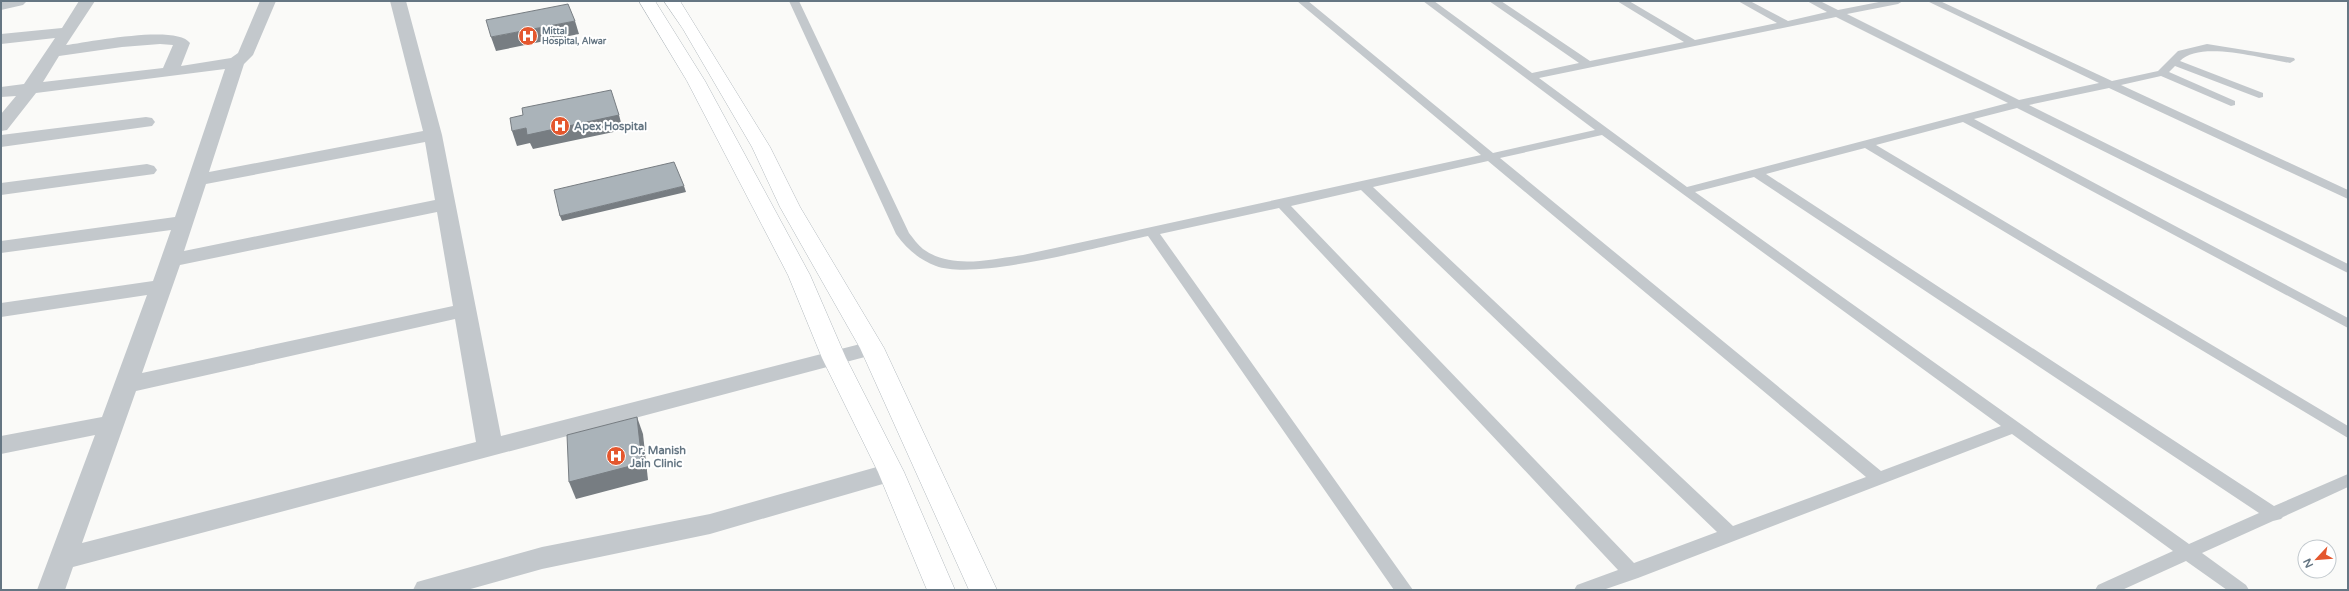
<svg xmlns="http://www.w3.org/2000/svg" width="2349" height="591" font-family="'Varela Round',sans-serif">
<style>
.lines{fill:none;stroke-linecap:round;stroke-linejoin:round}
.secondary-casing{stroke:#b3babf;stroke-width:1}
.lane{fill:#c3c8cc;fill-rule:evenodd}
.street{fill:#c3c8cc;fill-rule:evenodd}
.secondary{fill:#fff;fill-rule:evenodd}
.shaded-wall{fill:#777d82}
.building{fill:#aab3b9;stroke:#777d82}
.labels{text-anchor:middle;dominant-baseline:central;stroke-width:4;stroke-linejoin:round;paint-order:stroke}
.far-poi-label{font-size:9px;font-weight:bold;fill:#657683;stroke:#fff;text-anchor:start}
.poi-label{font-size:11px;font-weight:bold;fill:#657683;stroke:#fff;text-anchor:start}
</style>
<rect width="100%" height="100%" fill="#fafaf8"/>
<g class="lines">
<defs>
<g id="secondary">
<path d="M639 1H655L705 81 810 275 846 358 904 472 955 590H927L878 472 822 358 788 275 687 81Z"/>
<path d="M664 1H680L770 147 800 207 884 348 997 590H969L860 348 780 207 752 147 683 29Z"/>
</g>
</defs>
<use href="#secondary" class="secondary-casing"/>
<path class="lane" d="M789 1H799L909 233C913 238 918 245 923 249 952 270 991 259 1023 255L1481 155 1297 1H1308L1493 153 1595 130 1423 1H1434L1532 73 1579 63 1489 1H1501L1590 61 1684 42 1617 1H1629L1695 40 1777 23 1738 1H1750L1788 21 1827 12 1807 1H1820L1838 10 1884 1H1903L1898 4 1847 14 2019 100 2099 83 1927 1H1940L2112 81 2158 71 2178 51 2207 44 2294 58 2295 60 2290 63C2263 59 2200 40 2180 61L2263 93V97L2259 98 2175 66 2169 72 2235 101V105L2231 106 2161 76 2121 85 2348 190V199L2109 88 2029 105 2348 264V273L2017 108 1974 119 2348 318V328L1963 122 1876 145 2348 426V438L1865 148 1766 174 2274 506 2348 474V487L2283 517 2281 519 2273 521 2202 553 2246 585 2249 590H2227L2186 561 2122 590H2095L2098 585 2173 551 2012 434 1638 578 1603 590H1574L1577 585 1618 570 1279 208 1160 234 1413 590H1394L1148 236C1101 246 977 281 936 266 918 259 907 249 896 234ZM1836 17 2008 103 1687 187 1539 78ZM1602 135 2001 426 1881 471 1500 158ZM1488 161 1866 477 1733 526 1373 187ZM1754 177 2259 513 2189 544 1695 192ZM1361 190 1717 532 1634 563 1291 206Z"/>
<g class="street">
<path d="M1 1H25L26 2 23 5 1 10Z"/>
<path d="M79 1H95L66 45C89 42 177 24 190 43L181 66 231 58 238 53 260 1H276L253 55 244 64 209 172 423 131 390 1H406L442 135 501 436 872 341 880 343 884 348 880 353 73 567 65 590H37L95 435 1 454V436L102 417 147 295 1 317V303L153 281 171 230 1 253V241L175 217 225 69 36 93 7 130 1 131V114L16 96 1 97V87L24 84 55 38 1 44V34L62 28ZM160 44 173 45 163 68 43 82 59 56 122 47ZM425 142 435 200 184 251 206 184ZM437 212 453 306 142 373 180 265ZM455 319 476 442 82 543 136 391Z"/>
<path d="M146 117 152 118 155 122 152 126 1 147V135Z"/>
<path d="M147 164 154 166 157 170 154 174 1 195V183Z"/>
<path d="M891 463 900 465 904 472 900 479 710 534 542 569 467 590H413L417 582 542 547 710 514Z"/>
</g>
<use href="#secondary" class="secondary"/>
</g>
<g class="shaded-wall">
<path d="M575 21 579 34 496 51 491 37Z"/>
<path d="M619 115 623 130 533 149 530 143 517 146 512 131 526 128Z"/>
<path d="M684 186 686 192 562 221 560 216Z"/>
<path d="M637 417 643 434 648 480 576 499 569 482Z"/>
</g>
<g class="building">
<path d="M568 4 575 21 491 37 486 20Z"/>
<path d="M611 90 619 115 527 135 526 128 512 131 510 118 523 115 522 108Z"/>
<path d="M674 162 684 186 560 216 554 190Z"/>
<path d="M637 417 642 463 569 482 567 435Z"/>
</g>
<defs>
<symbol id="hospital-disc" viewBox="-11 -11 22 22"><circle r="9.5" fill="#e4572e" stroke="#fff"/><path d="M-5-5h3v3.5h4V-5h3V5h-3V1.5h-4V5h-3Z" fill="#fff"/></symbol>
</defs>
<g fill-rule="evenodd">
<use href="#hospital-disc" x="517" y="25" width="22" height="22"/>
<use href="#hospital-disc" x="549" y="115" width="22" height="22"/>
<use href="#hospital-disc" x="605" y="445" width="22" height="22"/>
</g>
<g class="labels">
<g class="far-poi-label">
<text x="542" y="31">Mittal<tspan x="542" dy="10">Hospital, Alwar</tspan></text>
</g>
<g class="poi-label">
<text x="574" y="126">Apex Hospital</text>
<text x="630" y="450">Dr. Manish<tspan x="630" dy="13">Jain Clinic</tspan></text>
</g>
</g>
<rect width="2349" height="591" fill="none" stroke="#657683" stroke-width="4"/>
<g transform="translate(2317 559) rotate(244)"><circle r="19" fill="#ffffff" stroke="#c1c8cd"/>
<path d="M0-3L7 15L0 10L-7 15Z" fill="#e4572e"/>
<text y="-6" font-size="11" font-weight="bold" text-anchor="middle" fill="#657683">N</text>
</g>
</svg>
